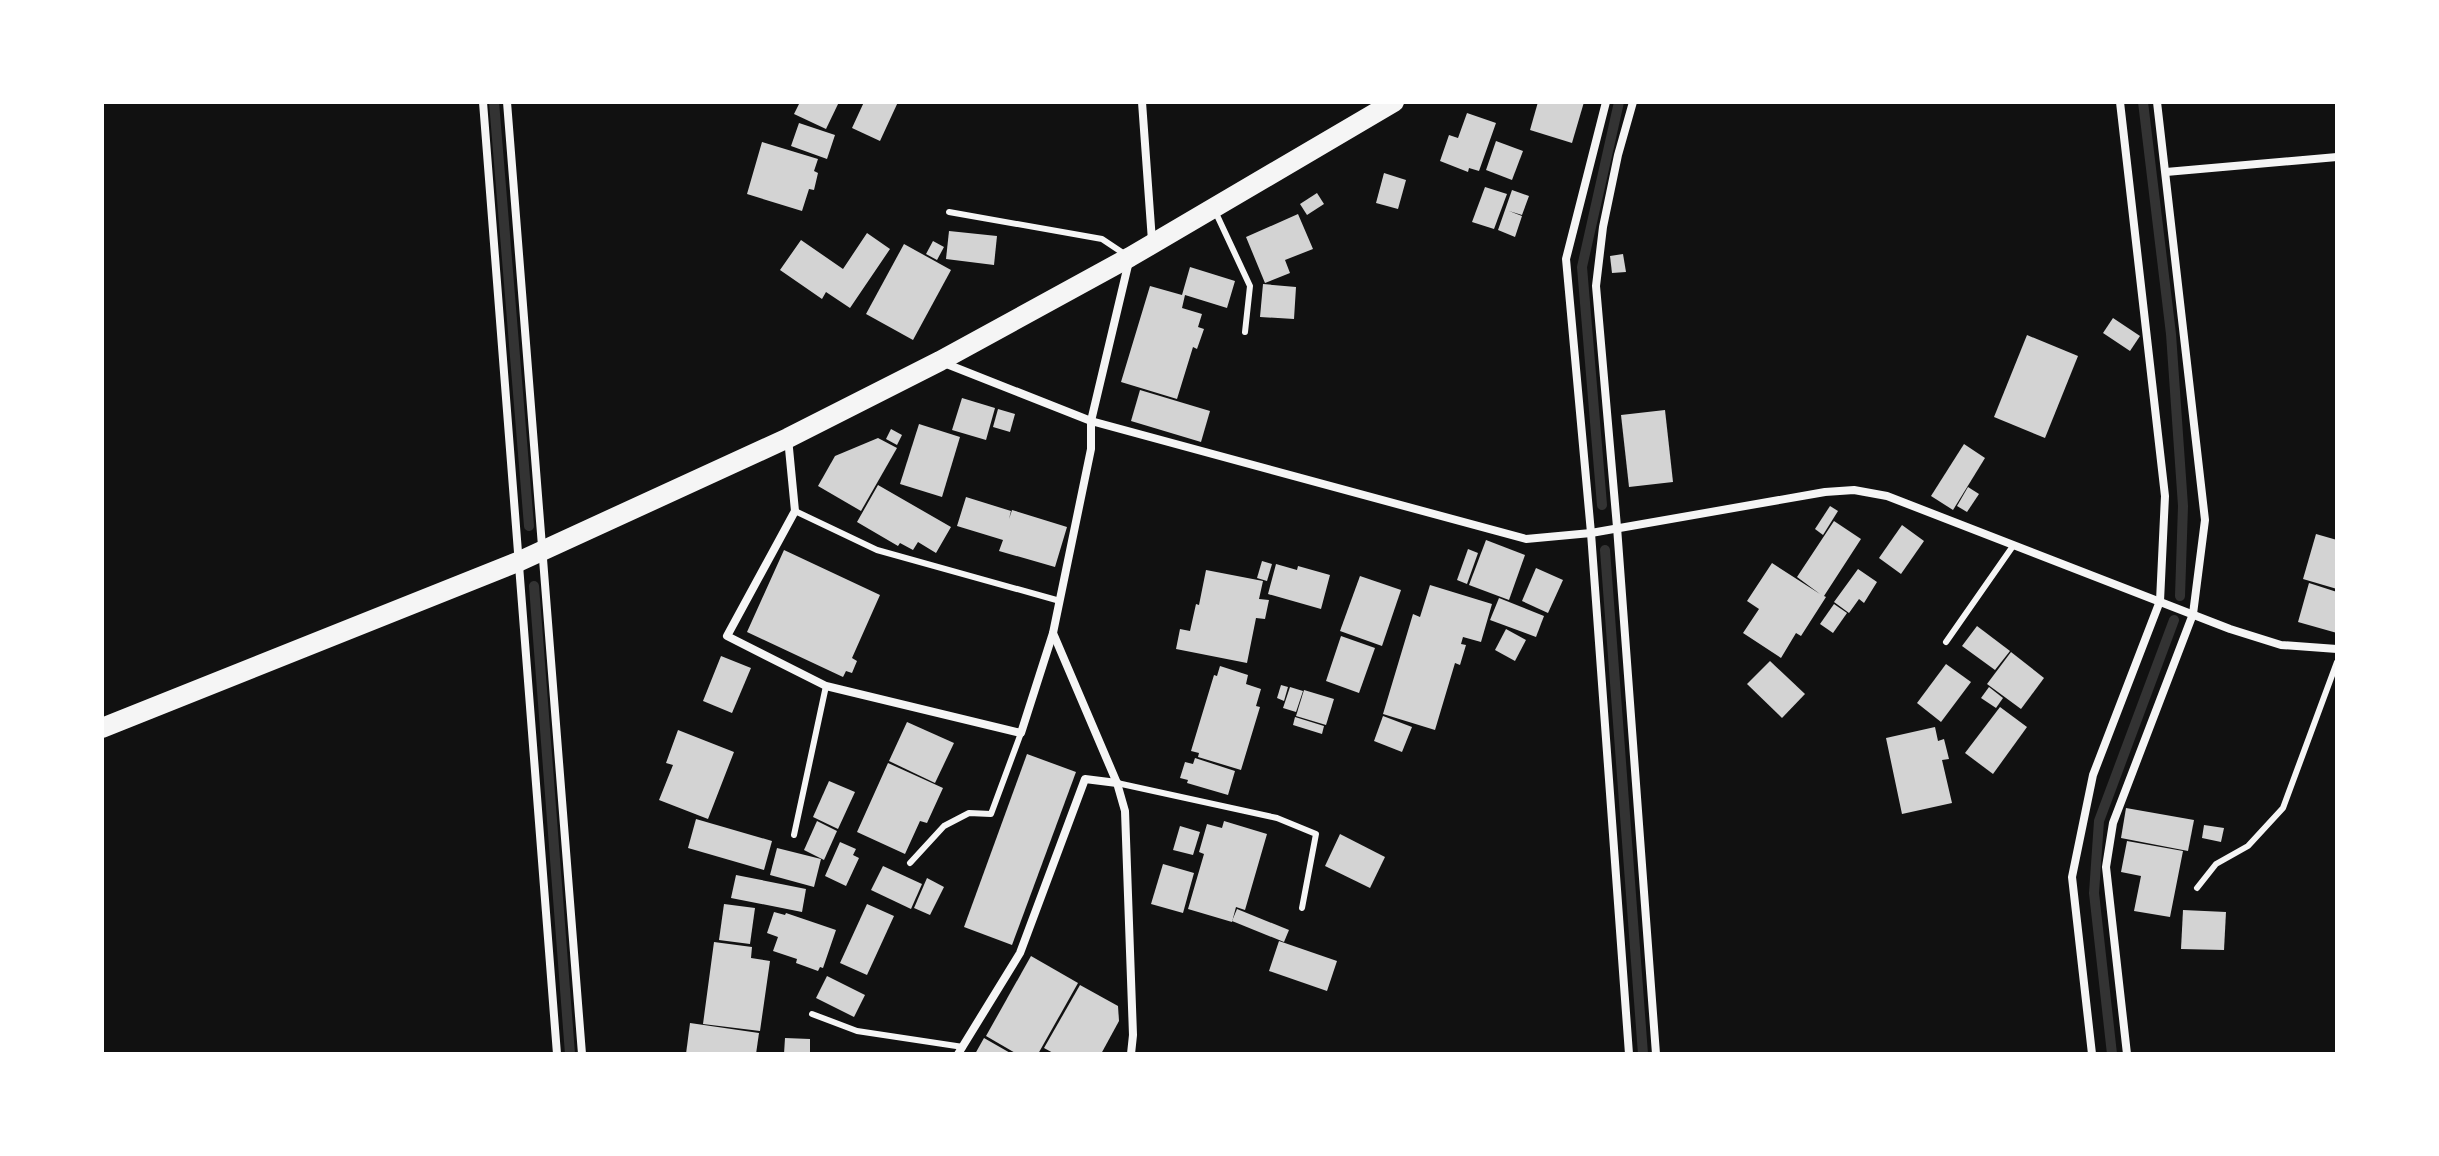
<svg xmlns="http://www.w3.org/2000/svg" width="2439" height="1156" font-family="Montserrat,sans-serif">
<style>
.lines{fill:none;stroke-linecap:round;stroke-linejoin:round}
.stream{stroke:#333;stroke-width:10}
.building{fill:#d3d3d3}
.service{stroke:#f5f5f5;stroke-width:6}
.minor{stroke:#f5f5f5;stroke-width:8}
.primary{stroke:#f5f5f5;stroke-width:20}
</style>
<rect width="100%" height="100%" fill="#111"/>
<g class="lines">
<g class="stream">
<path d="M494 102 529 526"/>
<path d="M2143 102 2171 334 2183 506 2180 596"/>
<path d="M1602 505 1582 267 1619 102"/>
<path d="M1605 550 1643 1054"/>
<path d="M534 586 570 1054"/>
<path d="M2112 1054 2094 893 2099 821 2174 620"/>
</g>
</g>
<g class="building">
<path d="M800 102H839L826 129 794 114Z"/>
<path d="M864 102H898L880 141 852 128Z"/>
<path d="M1538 102H1584L1572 143 1530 130Z"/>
<path d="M1467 113 1496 123 1479 171 1469 168 1468 172 1440 161 1449 135 1458 138Z"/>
<path d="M799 123 835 135 827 159 791 146Z"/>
<path d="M1496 141 1523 151 1512 180 1486 170Z"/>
<path d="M762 142 818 159 814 171 818 173 814 190 809 189 802 211 747 194Z"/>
<path d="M1384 173 1406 180 1398 209 1376 203Z"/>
<path d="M1485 187 1507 194 1494 229 1472 222Z"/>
<path d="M1512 190 1529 196 1522 215 1509 211 1522 216 1515 237 1498 230Z"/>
<path d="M1317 193 1324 204 1307 215 1300 204Z"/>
<path d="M1298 214 1313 249 1285 260 1290 273 1265 283 1246 237Z"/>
<path d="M949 231 997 236 994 265 946 259Z"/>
<path d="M867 233 890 249 850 308 826 292 822 299 780 270 801 240 843 269Z"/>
<path d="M933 241 944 247 937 260 926 254Z"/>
<path d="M904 244 951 270 913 340 866 314Z"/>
<path d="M1623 254 1626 272 1612 273 1610 256Z"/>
<path d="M1190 267 1235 281 1227 308 1185 295 1182 308 1202 314 1198 327 1204 329 1197 349 1193 347 1177 399 1121 382 1150 286 1182 295Z"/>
<path d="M1263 284 1296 287 1294 319 1260 317Z"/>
<path d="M2113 318 2140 336 2130 351 2103 333Z"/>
<path d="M2027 335 2078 356 2045 438 1994 417Z"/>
<path d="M1140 390 1210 411 1201 442 1131 421Z"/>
<path d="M962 398 995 408 986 440 952 430Z"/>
<path d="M998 409 1015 414 1010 432 993 427Z"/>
<path d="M1665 410 1673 482 1629 487 1621 415Z"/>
<path d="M919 424 960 437 942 497 900 484Z"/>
<path d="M891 429 902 435 897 445 886 439Z"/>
<path d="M878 438 897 448 861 511 818 486 835 456Z"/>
<path d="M1964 444 1985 458 1953 510 1931 496Z"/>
<path d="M878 485 951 527 936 553 918 542 913 550 900 543 898 546 857 522Z"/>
<path d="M1968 487 1979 494 1967 512 1957 506Z"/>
<path d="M966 497 1011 511 1009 519 1012 510 1067 527 1055 567 999 551 1003 540 957 526Z"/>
<path d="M1830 506 1838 511 1823 535 1815 529Z"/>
<path d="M1834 521 1861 539 1824 596 1826 597 1801 636 1796 633 1781 658 1743 633 1759 609 1747 601 1772 563 1820 594 1797 577Z"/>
<path d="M1902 525 1924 541 1901 574 1879 558Z"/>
<path d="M2316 534 2337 540V589L2303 579Z"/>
<path d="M1486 540 1525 555 1509 600 1469 585Z"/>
<path d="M1468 549 1478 553 1467 584 1457 580Z"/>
<path d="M784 550 880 595 852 658 857 661 852 673 846 671 843 677 747 632Z"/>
<path d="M1262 561 1272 564 1267 581 1257 578Z"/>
<path d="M1276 564 1297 570 1298 566 1330 575 1321 609 1268 594Z"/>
<path d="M1536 568 1563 580 1548 613 1522 601Z"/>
<path d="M1858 569 1877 582 1864 603 1859 599 1849 613 1834 602Z"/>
<path d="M1206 570 1263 581 1259 599 1269 600 1265 619 1256 618 1247 663 1176 649 1180 629 1190 631 1196 604 1199 605Z"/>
<path d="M1360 576 1401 590 1382 646 1340 631Z"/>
<path d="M2309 583 2337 592V633L2298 622Z"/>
<path d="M1430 585 1492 604 1481 642 1463 637 1461 644 1466 645 1460 665 1455 663 1435 730 1383 714 1413 614 1420 617Z"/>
<path d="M1499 598 1544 616 1536 637 1490 620Z"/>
<path d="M1834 604 1847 613 1833 633 1820 624Z"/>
<path d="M1977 626 2010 651 1995 670 1962 646Z"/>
<path d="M1506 629 1526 640 1515 661 1495 650Z"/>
<path d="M1341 636 1375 648 1359 693 1326 681Z"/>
<path d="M2011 652 2044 678 2021 709 1987 684Z"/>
<path d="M721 656 751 668 732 713 703 701Z"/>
<path d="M1770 661 1805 694 1782 718 1747 684Z"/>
<path d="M1946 664 1971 682 1941 722 1917 703Z"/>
<path d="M1220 666 1248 675 1246 684 1261 689 1256 706 1260 707 1241 770 1198 757 1199 753 1191 751 1214 675 1217 676Z"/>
<path d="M1281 685 1288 687 1284 701 1277 698Z"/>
<path d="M1290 687 1303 691 1296 712 1283 708Z"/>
<path d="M1989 687 2003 698 1996 708 1981 698Z"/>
<path d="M1304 690 1334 699 1326 725 1296 716Z"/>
<path d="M2000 707 2027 727 1993 774 1965 753Z"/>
<path d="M1383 716 1412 727 1402 752 1374 741Z"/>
<path d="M1295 717 1324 726 1322 734 1293 725Z"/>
<path d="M907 722 954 743 935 783 889 761Z"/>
<path d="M1935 727 1938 741 1944 739 1949 759 1942 760 1952 803 1902 814 1886 738Z"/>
<path d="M678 730 734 752 708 819 659 800 673 765 666 763Z"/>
<path d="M1027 754 1076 772 1012 945 964 927Z"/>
<path d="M1195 758 1235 771 1228 795 1187 783 1188 780 1180 778 1185 762 1193 764Z"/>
<path d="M888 763 943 788 927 823 920 821 905 854 857 832Z"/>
<path d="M829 781 855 792 838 829 813 817Z"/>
<path d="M2126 808 2194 820 2188 851 2121 838Z"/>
<path d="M696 819 772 841 764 870 688 848Z"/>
<path d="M817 821 837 831 824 860 804 850Z"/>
<path d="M1224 821 1267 834 1245 910 1236 907 1232 922 1188 909 1204 854 1199 852 1207 824 1222 828Z"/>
<path d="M2204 825 2224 828 2221 842 2202 838Z"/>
<path d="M1180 826 1200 832 1193 855 1173 850Z"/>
<path d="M1340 834 1385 857 1370 888 1325 866Z"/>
<path d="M2127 841 2183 851 2170 917 2134 911 2141 876 2121 872Z"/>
<path d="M840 842 856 849 853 855 859 858 846 886 825 876Z"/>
<path d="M777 848 821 859 814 887 770 875Z"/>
<path d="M1163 864 1194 873 1183 913 1151 904Z"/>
<path d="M883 866 922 884 911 909 871 890Z"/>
<path d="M736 875 806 889 802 912 731 898Z"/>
<path d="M927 878 944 887 930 915 914 908Z"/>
<path d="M724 904 755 908 750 944 719 940Z"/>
<path d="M867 904 894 916 867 975 840 963Z"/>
<path d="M1237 909 1289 930 1284 942 1232 921Z"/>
<path d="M2183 910 2226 912 2224 950 2181 949Z"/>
<path d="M774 912 785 915 786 913 836 930 823 968 820 967 818 971 796 963 797 959 773 951 778 937 767 933Z"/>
<path d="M1279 941 1337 961 1327 991 1269 971Z"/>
<path d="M714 942 752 947 751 958 770 961 760 1031 703 1024Z"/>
<path d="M1031 956 1078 983 1038 1054H1017L986 1036Z"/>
<path d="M827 976 865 995 854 1017 816 998Z"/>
<path d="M1080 985 1118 1006 1119 1021 1101 1054H1055L1044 1048Z"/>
<path d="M690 1023 759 1033 756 1054H686Z"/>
<path d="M785 1038 810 1039V1054H784Z"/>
<path d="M984 1038 1012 1054H975Z"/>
</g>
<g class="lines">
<g class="service">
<path d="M1215 211 1250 286 1245 332"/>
<path d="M949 212 1102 239 1126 255"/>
<path d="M795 511 877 550 1060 601"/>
<path d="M1946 642 2013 546"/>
<path d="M1117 783 1277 818 1316 834 1302 908"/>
<path d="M794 835 826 686"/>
<path d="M910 863 944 826 969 813 991 814 1021 733"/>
<path d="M2197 888 2216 864 2248 846 2283 808 2337 662"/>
<path d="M812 1014 857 1031 963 1047"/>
</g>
<g class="minor">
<path d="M483 102 557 1054"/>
<path d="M507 102 582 1054"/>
<path d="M1142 102 1152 241"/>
<path d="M1606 102 1566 259 1591 533 1629 1054"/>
<path d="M1633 102 1618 155 1603 227 1596 286 1617 527 1656 1054"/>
<path d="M2166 172 2337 157"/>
<path d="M1129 261 1091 421V449L1053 633 1117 783 1125 811 1133 1035 1131 1054"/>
<path d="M944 363 1091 421 1526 539 1591 533 1825 492 1854 490 1887 496 2230 629 2281 645 2337 649"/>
<path d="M788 438 795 511 727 636 826 686 1021 733 1053 633"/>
<path d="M958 1054 1020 953 1085 779 1117 783"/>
<path d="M2092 1054 2072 877 2093 775 2160 601 2165 496 2120 102"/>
<path d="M2127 1054 2106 867 2113 823 2193 614 2205 520 2157 102"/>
</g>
<path class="primary" d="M102 728 520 561 788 438 940 361 1130 257 1394 102"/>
</g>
<rect width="2439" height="1156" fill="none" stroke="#ffffff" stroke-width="208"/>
</svg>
